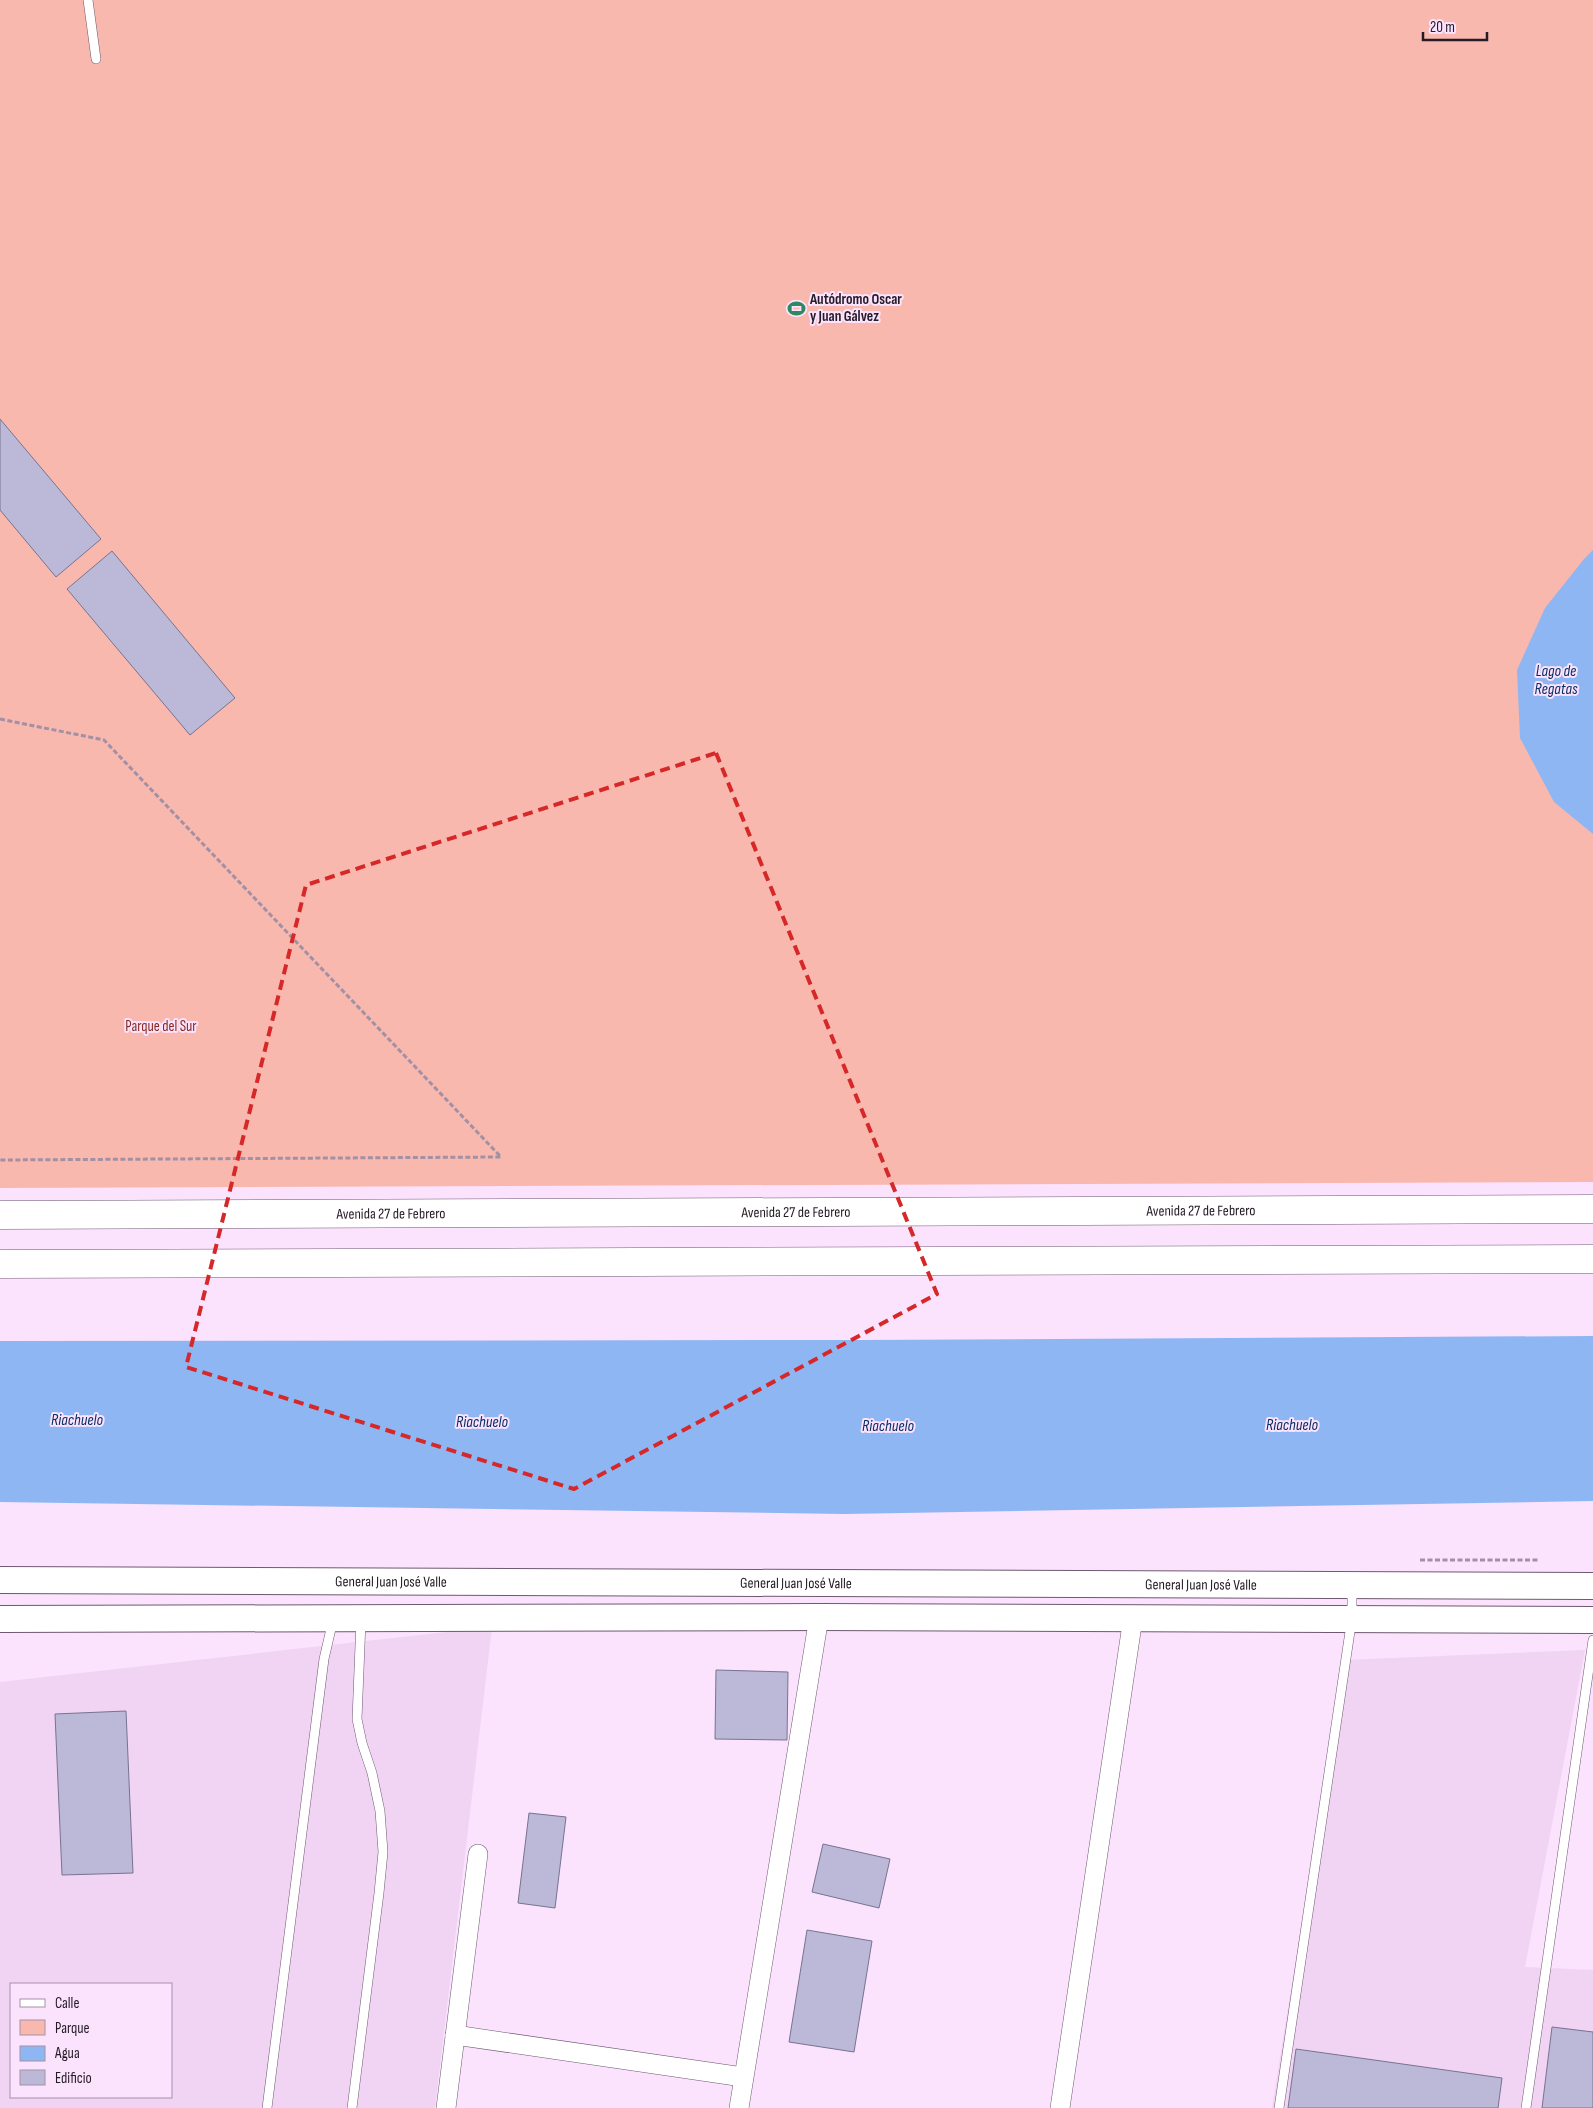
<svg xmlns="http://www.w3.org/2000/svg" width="1593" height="2108" font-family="'Sofia Sans Condensed',sans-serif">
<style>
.built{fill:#f1d3f4;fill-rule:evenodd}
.green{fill:#f9b8ae}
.water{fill:#8eb6f3}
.building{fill:#bcb8d7;stroke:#777390}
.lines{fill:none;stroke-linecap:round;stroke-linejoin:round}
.lane-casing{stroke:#6e5970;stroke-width:10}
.street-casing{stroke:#6e5970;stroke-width:20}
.secondary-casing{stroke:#6e5970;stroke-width:28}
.primary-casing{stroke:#6e5970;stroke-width:29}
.path{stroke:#a290a4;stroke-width:3;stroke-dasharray:5 2.5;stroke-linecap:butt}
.lane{stroke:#fff;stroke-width:9}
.street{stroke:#fff;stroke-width:19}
.secondary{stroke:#fff;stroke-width:26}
.primary{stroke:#fff;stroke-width:28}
.marked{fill:none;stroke:#d62828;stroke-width:4;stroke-dasharray:10 6;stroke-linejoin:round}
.labels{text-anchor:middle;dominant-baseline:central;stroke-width:4;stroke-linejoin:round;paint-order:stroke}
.poi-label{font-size:15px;font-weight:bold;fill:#241b25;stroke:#fbe2fd;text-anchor:start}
.park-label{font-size:15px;fill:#862a20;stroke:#fbe2fd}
.street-label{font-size:15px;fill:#241b25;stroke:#fbe2fd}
.water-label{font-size:16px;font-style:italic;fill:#082e62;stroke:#fbe2fd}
</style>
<rect width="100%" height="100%" fill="#fbe2fd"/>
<g class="built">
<path d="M492 1627 435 2108H0V1682ZM11 1984H171V2097H11Z"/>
<path d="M1585 1650 1525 1967 1593 1970V2108H1272L1344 1660Z"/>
</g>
<path class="green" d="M0 0H1593V1182L0 1188Z"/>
<g class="water">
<path d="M1593 550V834L1554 802 1520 738 1517 670 1545 608 1584 559Z"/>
<path d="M1593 1336V1501L844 1514 0 1502V1341L865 1340Z"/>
</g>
<g class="building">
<path d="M0 419 101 539 56 577 0 510Z"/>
<path d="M112 551 235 698 190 735 67 589Z"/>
<path d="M716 1670 788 1672 787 1740 715 1739Z"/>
<path d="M126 1711 133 1873 62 1875 55 1714Z"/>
<path d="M529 1813 566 1817 555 1908 518 1903Z"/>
<path d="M823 1844 890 1859 879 1908 812 1892Z"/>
<path d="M807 1930 872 1941 854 2052 789 2042Z"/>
<path d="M1552 2027 1593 2032V2108H1542Z"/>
<path d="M1296 2049 1502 2078 1498 2108H1288Z"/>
</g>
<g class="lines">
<defs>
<g id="lane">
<path d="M88 0 96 59"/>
<path d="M267 2108 324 1659 333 1620"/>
<path d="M352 2108 379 1893 383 1852 380 1811 372 1773 362 1743 357 1719 361 1621"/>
<path d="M1279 2108 1352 1618V1587"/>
<path d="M1526 2108 1593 1640"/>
</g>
<g id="street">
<path d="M455 2035 743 2077"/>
<path d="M446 2108 478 1854"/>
<path d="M739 2108 819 1617"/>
<path d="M1060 2108 1133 1618"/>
</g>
<g id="secondary">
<path id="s1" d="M0 1580 1593 1586"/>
<path d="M0 1619 819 1617 1593 1620"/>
</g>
<g id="primary">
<path id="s2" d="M0 1215 1593 1209"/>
<path d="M0 1264 1593 1259"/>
</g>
</defs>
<use href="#lane" class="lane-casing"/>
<use href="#street" class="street-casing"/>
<use href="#secondary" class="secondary-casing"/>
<use href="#primary" class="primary-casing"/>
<g class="path">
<path d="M0 719 104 740 501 1157 0 1160"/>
<path d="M1420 1560H1539"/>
</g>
<use href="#lane" class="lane"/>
<use href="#street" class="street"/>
<use href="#secondary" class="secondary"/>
<use href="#primary" class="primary"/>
</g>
<path class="marked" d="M716 753 937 1294 574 1489 186 1367 306 885Z"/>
<defs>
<symbol id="stadium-bare" viewBox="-9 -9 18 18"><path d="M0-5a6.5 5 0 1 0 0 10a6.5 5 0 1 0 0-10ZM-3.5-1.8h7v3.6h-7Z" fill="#2e8960" stroke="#fbe2fd" stroke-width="2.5" paint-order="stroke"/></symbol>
</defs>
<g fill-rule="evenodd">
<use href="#stadium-bare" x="784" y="296" width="25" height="25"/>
</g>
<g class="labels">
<g class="poi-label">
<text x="810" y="299">Autódromo Oscar<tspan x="810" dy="17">y Juan Gálvez</tspan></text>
</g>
<g class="park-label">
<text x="161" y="1026">Parque del Sur</text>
</g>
<g class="street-label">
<text stroke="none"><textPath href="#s2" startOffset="1201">Avenida 27 de Febrero</textPath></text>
<text stroke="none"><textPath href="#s2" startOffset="796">Avenida 27 de Febrero</textPath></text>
<text stroke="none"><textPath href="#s2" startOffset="391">Avenida 27 de Febrero</textPath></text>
<text stroke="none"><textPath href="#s1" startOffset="391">General Juan José Valle</textPath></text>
<text stroke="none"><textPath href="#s1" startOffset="796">General Juan José Valle</textPath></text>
<text stroke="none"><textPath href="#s1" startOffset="1201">General Juan José Valle</textPath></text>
</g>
<g class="water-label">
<text x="1556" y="671">Lago de<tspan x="1556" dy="18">Regatas</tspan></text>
<text x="77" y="1420">Riachuelo</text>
<text x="482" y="1422">Riachuelo</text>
<text x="1292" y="1425">Riachuelo</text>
<text x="888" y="1426">Riachuelo</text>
</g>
</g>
<rect x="10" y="1983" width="162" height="115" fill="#fbe2fd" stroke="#a592a7"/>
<rect x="20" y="1999" width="25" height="8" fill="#ffffff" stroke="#a592a7"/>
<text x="55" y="2008" font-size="15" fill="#241b25">Calle</text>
<rect x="20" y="2020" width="25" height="15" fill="#f9b8ae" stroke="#a592a7"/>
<text x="55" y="2033" font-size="15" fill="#241b25">Parque</text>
<rect x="20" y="2046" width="25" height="15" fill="#8eb6f3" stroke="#a592a7"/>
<text x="55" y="2058" font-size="15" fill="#241b25">Agua</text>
<rect x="20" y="2070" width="25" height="15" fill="#bcb8d7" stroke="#a592a7"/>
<text x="55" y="2083" font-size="15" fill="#241b25">Edificio</text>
<path d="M1423 32v8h64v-8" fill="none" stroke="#241b25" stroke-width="2.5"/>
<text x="1430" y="32" font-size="15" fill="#241b25" stroke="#fbe2fd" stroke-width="4" paint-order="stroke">20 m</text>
</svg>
